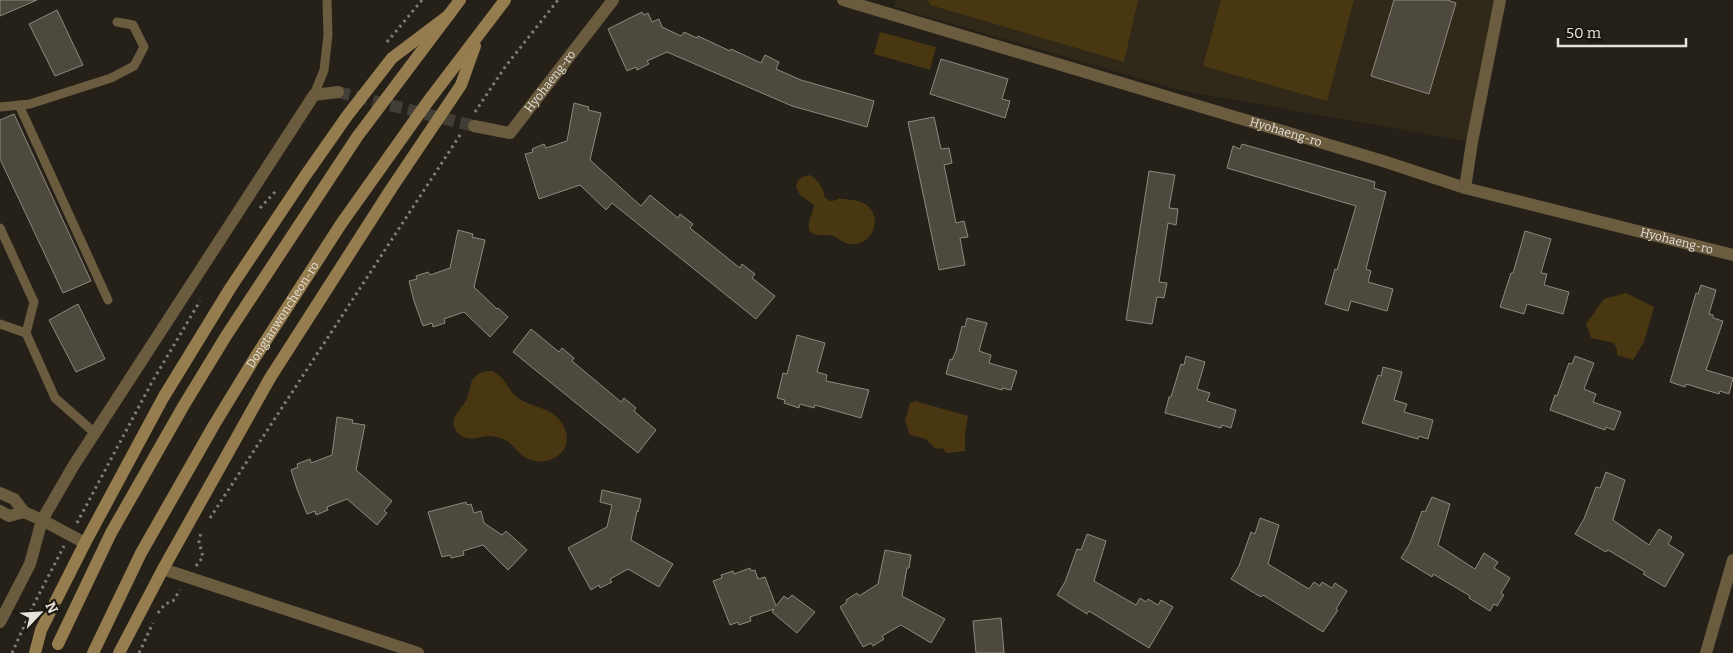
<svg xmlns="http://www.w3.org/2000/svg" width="1733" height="653" font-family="Bitter,serif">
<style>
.built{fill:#302819}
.green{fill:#483711}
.building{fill:#4e493f;stroke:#8e887d}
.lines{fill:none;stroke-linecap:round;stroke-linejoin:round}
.street-tunnel{stroke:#433e35;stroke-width:12;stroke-dasharray:12 6;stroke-linecap:butt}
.path{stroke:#837e77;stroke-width:3;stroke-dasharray:2.5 4;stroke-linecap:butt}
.lane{stroke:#6b5c40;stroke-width:9}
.street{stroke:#6b5c40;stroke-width:12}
.secondary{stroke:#957d4f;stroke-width:12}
.labels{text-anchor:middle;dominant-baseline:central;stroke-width:5;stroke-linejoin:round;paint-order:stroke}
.street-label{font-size:12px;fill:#e5e1db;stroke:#1d180f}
</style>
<rect width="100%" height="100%" fill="#262118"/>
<path class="built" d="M895 0H1500L1472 142 1179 90 895 7Z"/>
<g class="green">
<path d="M928 0H1138L1124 62 930 5Z"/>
<path d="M1221 0H1354L1327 101 1203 66Z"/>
<path d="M880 32 936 47 930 70 874 54Z"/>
<path d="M809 175C818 179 824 189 825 198L830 201 837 200 838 198C847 200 857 199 865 204 884 216 873 247 850 244 843 243 839 238 833 236 824 233 820 238 810 232 806 222 813 215 814 205L800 195 796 187C797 179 801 177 809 175Z"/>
<path d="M1626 293 1654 307 1644 342 1633 360 1617 355V350L1614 343 1591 338 1586 324 1604 299Z"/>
<path d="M492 371C507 378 506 389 518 398 532 408 553 407 563 425 578 451 546 472 523 456 516 450 511 442 503 439 498 437 493 436 488 436 478 437 468 442 459 434 444 419 463 410 467 398 470 391 469 383 475 377 479 372 486 371 492 371Z"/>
<path d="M915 401 968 416 965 434V451L946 453 943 448 936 449 926 439 910 435 905 421 910 403Z"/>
</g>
<g class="building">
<path d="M0 0H37L0 16Z"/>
<path d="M1394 0H1447L1456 3 1429 94 1371 76Z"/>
<path d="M57 10 83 65 55 76 29 24Z"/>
<path d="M642 12 644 15 648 13 652 22 659 19 662 27 681 36 684 32 697 38 698 36 730 51 731 49 761 63 765 55 779 62 776 69 801 80 874 101 867 127 792 106 667 52 647 61 649 64 637 70 636 67 627 71 608 29Z"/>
<path d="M941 59 1008 79 1002 99 1010 101 1005 118 930 94Z"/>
<path d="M574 103 589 107 588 110 601 113 590 160 641 206 650 195 678 218 680 214 693 224 690 228 740 268 742 264 755 274 752 278 775 296 756 319 612 203 606 210 580 185 539 199 525 154 533 152 532 149 544 144 546 148 567 141Z"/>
<path d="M14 114 91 281 63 293 0 159V120Z"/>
<path d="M934 117 941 149 949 148 952 163 944 165 956 223 964 221 968 237 960 238 965 265 939 270 908 122Z"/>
<path d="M1242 144 1375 182 1374 188 1386 192 1366 269 1371 271 1368 282 1393 289 1387 311 1351 301 1348 311 1325 304 1335 269 1337 270 1356 206 1227 168 1233 146 1240 149Z"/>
<path d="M1149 171 1175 175 1169 208 1178 209 1176 225 1168 223 1159 282 1167 283 1164 298 1157 297 1152 324 1126 320Z"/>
<path d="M458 230 473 234 472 237 485 240 474 287 497 309 498 308 508 317 490 337 464 312 444 319 445 323 433 327 432 323 423 326 414 301 409 281 417 279 416 276 428 272 430 275 450 268Z"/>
<path d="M1525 231 1551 239 1541 273 1547 274 1544 285 1569 292 1563 314 1527 304 1524 314 1500 307 1511 273H1513Z"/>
<path d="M1701 285 1716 290 1709 314 1713 315V318L1723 321 1706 370 1733 378 1729 394 1720 391 1719 394 1686 384 1685 387 1670 382 1696 293 1698 294Z"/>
<path d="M78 304 105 359 76 372 49 320Z"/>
<path d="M967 318 987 323 979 351 991 355 989 363 1017 371 1011 390 1002 388V390L946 374 950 359 952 360 956 351 962 326 965 327Z"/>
<path d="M531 329 559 352 562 348 574 358 572 361 621 402 624 398 636 408 634 411 656 430 638 453 513 352Z"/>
<path d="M797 335 825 343 817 372 827 375 826 381 869 390 861 418 815 405 814 408 800 404 799 408 784 403 785 400 777 398 783 373 787 374Z"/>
<path d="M1186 356 1205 362 1197 389 1210 393 1207 401 1236 410 1231 428 1222 425 1221 428 1165 413 1169 397H1171L1181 364 1184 365Z"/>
<path d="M1575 356 1594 363 1584 389 1596 394 1593 402 1621 412 1614 430 1606 427 1605 430 1550 410 1555 395 1557 396 1569 363 1572 364Z"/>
<path d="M1383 367 1402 372 1394 400 1407 404 1404 412 1433 420 1428 439 1419 436 1418 439 1362 423 1378 375 1381 376Z"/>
<path d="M337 417 353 420 352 423 365 425 356 470 392 501 384 511 387 513 377 525 347 499 327 507 328 510 316 515 315 511 307 514 297 489 291 470 298 467 297 464 310 459 311 463 332 455Z"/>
<path d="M1606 472 1625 480 1613 520 1649 545 1659 529 1672 537 1668 544 1684 554 1665 587 1643 574 1645 572 1608 550 1606 552 1575 534 1584 519 1596 487 1600 488Z"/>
<path d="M602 490 641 499 638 512 637 511 631 540 673 564 659 587 628 569 610 579 612 582 600 588 599 585 591 590 568 548 607 527 612 505 600 502Z"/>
<path d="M1432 497 1450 504 1438 545 1475 569 1484 553 1498 562 1494 568 1510 578 1501 593 1504 595 1497 606 1494 604 1490 611 1469 598 1470 596 1433 574 1432 577 1401 558 1410 543 1422 511 1425 512Z"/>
<path d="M466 502 467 505 471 504 474 513 481 511 484 523 502 535 506 531 527 550 508 570 483 545 463 551 464 555 451 558 450 555 442 557 428 512Z"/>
<path d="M1260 518 1279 525 1268 564 1309 589 1314 582 1320 586 1322 582 1332 588 1335 583 1347 591 1336 609 1338 610 1323 632 1263 595 1261 597 1231 579 1239 566 1251 532 1255 534Z"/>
<path d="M1087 534 1106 541 1094 581 1136 605 1140 598 1146 602 1148 599 1158 605 1161 600 1173 607 1149 648 1089 611 1087 614 1057 595 1065 582 1077 549 1081 550Z"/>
<path d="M885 550 911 555 909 568H907L902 596 945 619 931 643 901 625 882 636 884 639 873 646 871 643 863 647 840 607 847 602 846 600 857 593 859 596 878 584Z"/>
<path d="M750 568 751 571 755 570 758 579 765 577 776 606 784 596 788 599 792 595 815 612 797 633 772 612 774 609 750 617 751 621 739 625 738 622 730 625 713 581 722 578 721 575 733 571 734 574Z"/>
<path d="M1001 618 1004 653H976L973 621Z"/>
</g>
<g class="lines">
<path class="street-tunnel" d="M338 92 474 126"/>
<g class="path">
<path d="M387 42 422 0"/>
<path d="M475 112 505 67 558 0"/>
<path d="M260 208 276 191"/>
<path d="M210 518 462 132"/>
<path d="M77 523 152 382 200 301"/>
<path d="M196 566 203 557 199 542 201 532"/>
<path d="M158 613 165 604 173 601 180 590"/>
<path d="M12 653 34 604 64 546"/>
<path d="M139 653 153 623"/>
</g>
<g class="lane">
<path d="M314 95 324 70 328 35 327 0"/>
<path d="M19 105 108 300"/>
<path d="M0 107 30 104 111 78 134 66 144 47 133 25 117 22"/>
<path d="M0 228 34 302 26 333 0 324"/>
<path d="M26 333 55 398 96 434"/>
</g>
<g class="street">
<path id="s1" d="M843 0 1383 161 1465 188 1733 255"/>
<path id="s2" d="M474 126 510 133 613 0"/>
<path d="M1465 188 1472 142 1500 0"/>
<path d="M0 493 14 499 24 512 42 520 85 543"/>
<path d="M0 511 9 516 24 512"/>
<path d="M163 569 418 653"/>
<path d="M0 622 30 564 42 520 74 465 314 95 338 92"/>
<path d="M1706 653 1733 560"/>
</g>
<g class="secondary">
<path d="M58 644 111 533 184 405 226 336 357 137 460 0"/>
<path d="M35 653 41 630 85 543 163 398 231 287 305 176 347 116 392 58 449 15"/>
<path id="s3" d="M93 653 141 553 214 425 256 356 341 224 429 100 505 0"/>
<path d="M119 653 163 569 270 378 391 189 461 85 475 46"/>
</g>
</g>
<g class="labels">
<g class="street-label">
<text stroke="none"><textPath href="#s2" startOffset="102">Hyohaeng-ro</textPath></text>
<text stroke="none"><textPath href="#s1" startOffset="462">Hyohaeng-ro</textPath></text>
<text stroke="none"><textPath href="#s1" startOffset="868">Hyohaeng-ro</textPath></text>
<text stroke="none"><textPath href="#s3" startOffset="388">Dongtanwoncheon-ro</textPath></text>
</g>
</g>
<g transform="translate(40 613) rotate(65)" stroke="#1d180f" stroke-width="4" paint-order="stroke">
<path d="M0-4L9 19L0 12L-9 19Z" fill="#e5e1db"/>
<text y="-8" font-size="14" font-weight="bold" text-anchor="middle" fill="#e5e1db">N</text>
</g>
<path d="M1558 38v8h128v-8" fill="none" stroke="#e5e1db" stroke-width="2.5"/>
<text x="1566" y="38" font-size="15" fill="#e5e1db" stroke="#1d180f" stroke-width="4" paint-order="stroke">50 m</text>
</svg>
